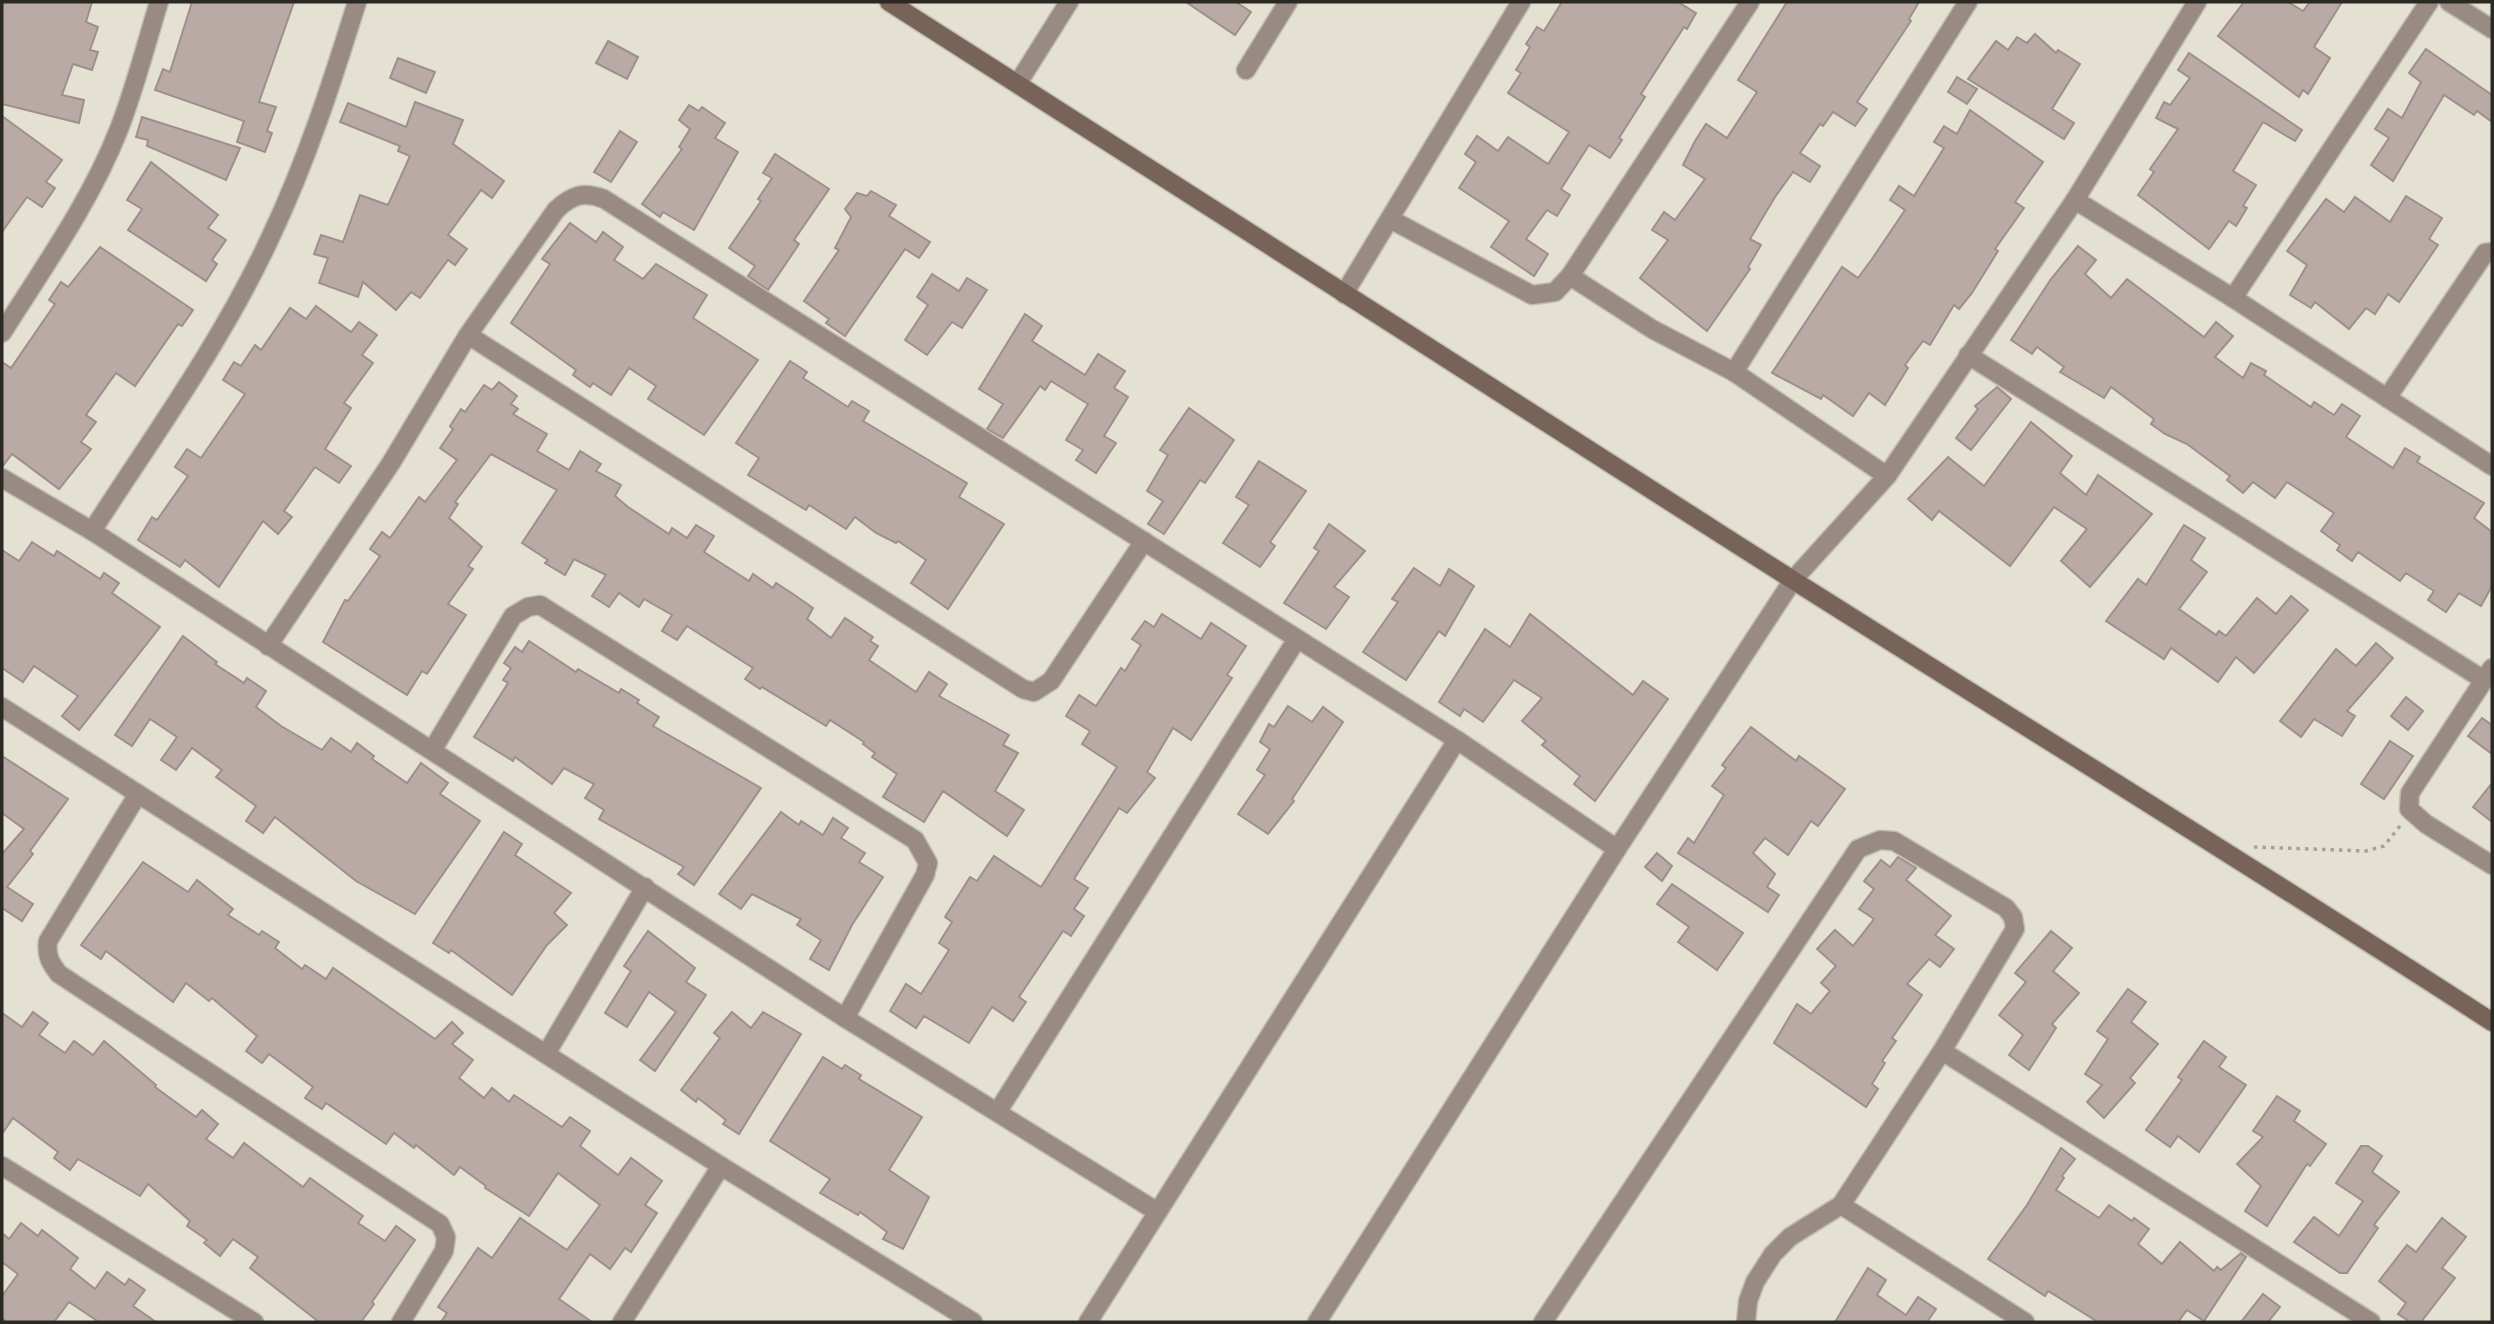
<svg xmlns="http://www.w3.org/2000/svg" width="2494" height="1324" font-family="'Alegreya Sans',sans-serif">
<style>
.building{fill:#baaaa6;stroke:#9f8f8c;stroke-width:2}
.lines{fill:none;stroke-linecap:round;stroke-linejoin:round}
.street-casing{stroke:#bfbcb0;stroke-width:21}
.secondary-casing{stroke:#bfbcb0;stroke-width:21}
.path{stroke:#a4a297;stroke-width:3.5;stroke-dasharray:3.5 5;stroke-linecap:butt}
.street{stroke:#998b84;stroke-width:18}
.secondary{stroke:#776358;stroke-width:18}
</style>
<rect width="100%" height="100%" fill="#e4e1d3"/>
<g class="building">
<path d="M2 2H92L86 22 98 27 90 50 98 52 92 70 73 64 62 95 84 100 79 123 2 104Z"/>
<path d="M192 2H294L259 102 276 107 267 131 272 133 265 152 237 142 244 121 155 90 163 69 170 72Z"/>
<path d="M1186 2H1236L1251 12 1235 35Z"/>
<path d="M1562 2H1678L1696 13 1687 29 1684 27 1641 94 1645 97 1619 138 1622 140 1610 158 1589 145 1561 189 1570 195 1557 216 1547 210 1526 239 1548 254 1534 276 1491 247 1509 221 1459 188 1476 162 1465 154 1477 136 1498 151 1508 137 1548 164 1569 132 1508 93 1521 73 1516 70 1530 47 1526 44 1537 27 1544 31Z"/>
<path d="M1787 2H1919L1909 19 1911 21 1857 102 1867 109 1855 126 1833 112 1823 126 1820 124 1800 153 1820 166 1810 182 1793 172 1775 197 1750 239 1761 245 1748 267 1750 269 1707 331 1640 278 1668 240 1652 230 1664 212 1675 220 1705 179 1683 165 1695 141 1706 124 1727 138 1757 92 1738 80Z"/>
<path d="M2244 2H2288L2303 11 2310 2H2342L2314 47 2330 58 2308 94 2303 90 2299 97 2218 36Z"/>
<path d="M2035 34 2056 53 2058 50 2080 64 2052 109 2074 123 2064 139 1968 79 1996 41 2008 50 2017 37 2027 43Z"/>
<path d="M608 41 638 57 627 79 596 63Z"/>
<path d="M2426 49 2492 95V122L2477 111 2474 115 2444 95 2393 181 2371 165 2389 138 2375 129 2388 109 2402 118 2421 82 2409 73Z"/>
<path d="M2189 53 2302 130 2295 141 2263 122 2233 171 2256 185 2243 206 2247 208 2236 226 2229 221 2209 249 2138 195 2154 172 2150 169 2178 129 2156 118 2164 102 2170 105 2190 78 2178 70Z"/>
<path d="M398 58 435 72 426 93 390 78Z"/>
<path d="M1957 77 1977 89 1967 104 1948 92Z"/>
<path d="M415 102 463 120 453 144 504 181 492 198 481 190 448 235 467 249 455 265 448 260 420 298 411 292 396 310 363 282 358 297 319 283 328 258 314 254 321 235 343 242 360 195 388 205 410 156 398 151 400 146 340 122 348 103 406 127Z"/>
<path d="M689 105 699 111 702 107 725 123 715 138 738 152 694 230 663 212 660 217 642 204 682 149 679 147 690 129 679 120Z"/>
<path d="M1970 110 2043 162 2015 202 2024 208 1995 249 1998 251 1972 293 1959 309 1954 305 1930 345 1923 341 1905 365 1908 368 1885 405 1869 393 1853 416 1823 395 1821 399 1772 373 1842 267 1858 278 1872 259 1905 210 1890 200 1899 186 1914 196 1944 148 1934 142 1944 126 1957 134Z"/>
<path d="M2 116 62 160 46 182 55 188 42 207 27 197 2 232Z"/>
<path d="M142 117 240 148 226 180 147 146 148 140 136 137Z"/>
<path d="M620 131 637 142 611 182 594 172Z"/>
<path d="M775 154 829 189 794 240 799 244 768 290 748 276 755 266 729 248 761 201 758 199 772 178 763 173Z"/>
<path d="M151 162 218 215 208 228 226 240 212 260 217 264 206 281 128 230 142 209 127 200Z"/>
<path d="M871 191 896 205 889 216 930 242 919 258 905 249 845 336 826 323 829 319 804 301 839 250 835 248 851 217 845 209 857 193 867 196Z"/>
<path d="M2406 196 2442 218 2429 239 2438 245 2399 302 2388 294 2375 314 2366 308 2349 329 2315 302 2311 308 2290 295 2307 265 2287 251 2326 199 2344 212 2355 197 2390 222Z"/>
<path d="M570 223 596 242 603 232 623 247 614 260 643 279 656 264 707 295 693 318 758 360 704 435 648 399 656 386 629 368 611 395 593 383 590 387 573 375 576 370 511 323 550 264 542 259Z"/>
<path d="M2078 246 2096 260 2085 274 2111 298 2127 279 2204 337 2216 322 2233 336 2215 357 2243 378 2251 363 2266 371 2264 375 2311 407 2314 402 2334 415 2342 404 2360 416 2346 437 2393 468 2405 448 2420 457 2417 462 2484 503 2474 518 2492 532V586L2481 606 2459 593 2446 612 2428 600 2434 591 2406 573 2400 581 2358 552 2352 561 2337 550 2340 545 2321 531 2334 513 2287 482 2275 498 2253 482 2243 493 2227 480 2230 476 2187 444 2165 434 2151 424 2154 419 2111 387 2104 398 2060 372 2064 367 2037 347 2032 354 2011 340 2051 279Z"/>
<path d="M100 247 193 310 182 326 178 324 135 386 116 373 86 415 96 422 81 442 91 449 59 489 12 454 2 467V362L11 368 55 304 49 300 61 282 68 287Z"/>
<path d="M932 274 959 291 967 278 987 290 962 328 952 322 927 355 905 340 928 305 917 297Z"/>
<path d="M316 306 351 332 359 322 377 335 362 355 373 363 344 403 351 408 325 449 351 466 339 483 315 467 284 511 292 517 278 534 263 521 219 587 185 560 180 567 138 540 152 517 157 520 188 476 175 467 187 449 201 458 245 394 223 380 234 362 241 366 255 345 261 350 290 308 306 319Z"/>
<path d="M1025 314 1042 326 1032 341 1085 375 1098 354 1125 371 1114 388 1128 397 1104 436 1116 443 1096 473 1076 460 1083 450 1066 440 1088 404 1051 381 1045 390 1040 386 1003 438 987 429 1003 404 979 389Z"/>
<path d="M790 361 807 372 803 378 848 407 852 401 869 411 863 421 967 483 959 497 1004 524 948 609 911 583 926 560 898 541 896 543 876 533 855 517 846 529 809 505 806 510 748 475 759 458 736 443Z"/>
<path d="M499 382 517 396 511 404 518 409 513 414 547 434 537 451 569 470 580 451 601 464 596 471 621 485 615 496 628 507 669 534 672 528 687 538 696 525 714 536 704 552 749 581 753 574 773 588 776 583 793 594 813 608 807 619 831 638 845 618 873 637 870 641 878 646 869 660 916 692 929 672 947 684 939 696 1009 735 1003 745 1018 753 995 791 1024 810 1007 836 943 791 924 822 883 797 897 774 872 757 875 753 863 744 864 742 830 720 826 726 762 687 760 689 745 679 753 668 687 626 677 640 662 631 672 615 644 599 639 607 619 593 609 607 592 596 606 575 574 559 565 575 545 563 548 560 522 543 557 490 491 454 455 502 458 504 449 518 482 547 468 566 473 569 448 604 466 615 427 674 422 671 407 695 323 642 345 600 348 601 380 556 370 549 382 532 390 538 419 497 425 502 457 460 440 448 453 429 450 426 461 409 465 412 484 385 492 390Z"/>
<path d="M1997 387 2011 399 1971 450 1956 438 1978 409 1975 406Z"/>
<path d="M1189 408 1234 440 1205 483 1200 480 1164 534 1148 524 1163 501 1147 491 1168 455 1160 450Z"/>
<path d="M2031 422 2072 456 2060 473 2086 495 2098 475 2152 514 2090 587 2061 561 2087 529 2054 507 2010 566 1939 511 1932 520 1908 499 1948 457 1984 486Z"/>
<path d="M1259 461 1306 491 1270 542 1275 546 1260 567 1223 543 1249 505 1236 497Z"/>
<path d="M1329 524 1365 551 1334 587 1349 597 1326 629 1284 603 1319 551 1314 548Z"/>
<path d="M2184 525 2205 538 2191 560 2207 572 2179 609 2216 635 2219 631 2226 636 2257 598 2276 614 2291 596 2308 610 2254 673 2236 657 2218 682 2171 648 2164 659 2106 621 2138 579 2146 585Z"/>
<path d="M32 542 54 556 57 551 100 579 104 573 119 583 112 593 160 627 79 730 62 716 78 696 34 666 23 682 2 668V550L19 561Z"/>
<path d="M1414 568 1440 586 1449 569 1474 586 1445 636 1439 631 1406 680 1363 652 1398 602 1392 599Z"/>
<path d="M1162 614 1201 639 1211 623 1246 646 1227 675 1232 678 1191 740 1173 728 1147 772 1155 778 1127 813 1119 808 1074 879 1088 888 1074 909 1084 916 1071 936 1063 931 1019 997 1026 1002 1013 1021 992 1007 969 1043 924 1016 916 1028 890 1011 906 984 921 994 949 950 939 943 952 922 945 917 970 877 977 881 994 856 1041 887 1117 767 1082 744 1090 731 1066 716 1079 695 1096 706 1121 668 1125 671 1141 645 1132 639 1145 621 1154 627Z"/>
<path d="M1530 614 1633 695 1643 681 1668 699 1595 801 1574 784 1580 776 1542 745 1546 741 1522 721 1542 698 1514 680 1483 722 1464 709 1460 716 1439 702 1485 629 1510 647Z"/>
<path d="M183 636 217 662 215 664 244 683 247 678 266 691 256 707 281 726 322 750 331 738 351 752 357 743 374 756 372 759 407 783 421 763 448 783 440 794 480 821 415 914 356 881 275 817 263 833 246 821 256 806 216 777 222 770 192 748 176 770 161 760 177 737 150 719 132 746 115 735Z"/>
<path d="M529 641 576 672 578 669 619 693 621 689 639 700 637 703 659 717 653 726 761 788 694 885 678 874 684 867 599 819 604 810 585 798 594 784 564 768 552 784 515 757 513 761 474 737 508 683 503 680 511 668 504 663 515 647 522 652Z"/>
<path d="M2376 643 2393 658 2347 711 2355 716 2342 736 2314 719 2301 737 2280 721 2336 649 2356 666Z"/>
<path d="M2406 697 2423 711 2408 730 2391 716Z"/>
<path d="M1288 706 1312 722 1323 707 1343 722 1292 799 1294 801 1268 834 1238 814 1265 775 1257 770 1270 749 1260 742 1269 724 1274 727Z"/>
<path d="M2482 718 2492 725V754L2468 736Z"/>
<path d="M1751 727 1796 761 1799 756 1845 789 1818 826 1811 821 1788 855 1765 838 1753 853 1775 874 1767 887 1779 895 1768 912 1678 853 1688 838 1694 843 1724 795 1712 786 1726 768 1722 765Z"/>
<path d="M2390 741 2413 756 2384 799 2361 784Z"/>
<path d="M2 756 68 799 30 851 33 854 7 887 33 904 22 921 2 908V854L24 829 2 813Z"/>
<path d="M2492 783V822L2473 807Z"/>
<path d="M781 812 799 825 801 821 823 835 833 818 848 828 841 838 865 853 859 862 883 877 852 925 829 970 810 959 821 940 797 925 801 919 752 894 741 909 719 894Z"/>
<path d="M504 832 522 844 515 855 571 893 554 913 567 925 547 945 512 995 451 950 449 953 433 943Z"/>
<path d="M1657 853 1672 866 1662 881 1645 867Z"/>
<path d="M1898 857 1916 868 1906 880 1951 916 1935 935 1954 949 1940 967 1929 959 1907 984 1922 995 1892 1038 1896 1041 1882 1061 1885 1063 1872 1084 1878 1089 1866 1107 1774 1043 1797 1004 1811 1014 1830 991 1821 983 1836 966 1817 949 1835 930 1853 946 1874 919 1859 909 1874 889 1864 881 1881 860 1890 867Z"/>
<path d="M143 862 188 892 197 880 233 909 228 915 259 935 262 931 279 942 275 948 302 969 305 965 326 979 333 968 435 1039 452 1022 463 1033 452 1044 473 1060 459 1078 484 1098 492 1088 509 1102 514 1095 562 1127 570 1117 590 1131 580 1146 618 1175 631 1158 662 1181 645 1205 657 1213 631 1252 625 1248 610 1269 590 1254 559 1299 592 1322H441L447 1313 438 1307 478 1248 492 1258 520 1218 567 1250 600 1205 558 1173 529 1216 485 1188 486 1186 460 1167 454 1175 416 1145 414 1148 394 1133 386 1144 326 1103 322 1109 305 1098 313 1087 269 1054 262 1063 246 1051 257 1036 212 998 209 1001 186 983 173 1002 106 951 101 959 81 945Z"/>
<path d="M1672 884 1743 933 1717 970 1678 942 1689 927 1657 904Z"/>
<path d="M648 931 695 968 686 982 706 995 655 1071 640 1060 676 1012 649 992 627 1027 605 1013 631 971 624 966Z"/>
<path d="M2051 931 2072 948 2053 971 2079 993 2052 1024 2056 1028 2029 1070 2009 1055 2023 1035 1999 1015 2026 982 2015 973Z"/>
<path d="M2128 989 2146 1002 2131 1022 2158 1044 2130 1078 2135 1083 2104 1118 2087 1102 2102 1085 2085 1074 2108 1039 2097 1031Z"/>
<path d="M33 1012 48 1023 39 1035 65 1053 74 1041 93 1055 104 1041 156 1085 155 1087 196 1117 202 1110 218 1124 206 1139 233 1158 244 1143 303 1187 310 1178 363 1216 358 1223 385 1241 396 1226 415 1240 372 1302 374 1304 361 1322H319L250 1268 258 1257 233 1239 220 1256 204 1243 207 1240 187 1226 190 1221 148 1184 140 1196 78 1159 70 1170 54 1158 58 1152 13 1118 2 1134V1013L22 1027Z"/>
<path d="M732 1012 751 1028 763 1012 801 1034 739 1134 723 1124 726 1120 698 1098 696 1102 681 1090 720 1038 714 1033Z"/>
<path d="M2204 1041 2226 1057 2219 1067 2246 1085 2199 1152 2178 1136 2170 1147 2146 1130 2182 1080 2178 1077Z"/>
<path d="M823 1057 842 1069 845 1065 861 1075 859 1079 922 1117 889 1170 929 1197 903 1249 883 1239 887 1232 860 1212 858 1215 820 1193 830 1179 770 1141Z"/>
<path d="M2277 1096 2300 1111 2294 1121 2326 1144 2310 1166 2307 1164 2267 1226 2245 1211 2261 1186 2237 1164 2263 1137 2253 1131Z"/>
<path d="M2361 1146H2368L2382 1156 2372 1172 2399 1192 2374 1225 2378 1228 2347 1273H2340L2294 1242 2314 1217 2339 1236 2363 1201 2336 1183Z"/>
<path d="M2061 1148 2075 1159 2062 1176 2064 1178 2056 1190 2099 1218 2109 1205 2132 1221 2134 1218 2149 1229 2138 1244 2162 1264 2180 1242 2214 1271 2217 1267 2221 1270 2241 1253 2246 1257 2204 1321 2187 1310 2178 1322H2098L2048 1291 2045 1296 1988 1259 2027 1205Z"/>
<path d="M2442 1218 2466 1237 2442 1268 2455 1278 2421 1322H2410L2398 1314 2406 1303 2379 1281 2407 1245 2416 1252Z"/>
<path d="M21 1223 38 1236 42 1230 78 1258 70 1269 95 1289 107 1272 125 1285 129 1279 145 1290 133 1306 156 1322H99L69 1302 54 1322H7L2 1318V1296L18 1274 2 1262V1233L9 1239Z"/>
<path d="M1868 1268 1886 1280 1877 1295 1906 1315 1918 1297 1936 1309 1927 1322H1835Z"/>
<path d="M2263 1294 2280 1307 2268 1322H2241Z"/>
</g>
<g class="lines">
<defs>
<g id="street">
<path d="M2449 2 2492 29"/>
<path d="M1246 70 1288 2"/>
<path d="M1018 83 1069 2"/>
<path d="M2075 200 2233 298 2492 466"/>
<path d="M1390 219 1532 295 1555 292 1570 276 1750 2"/>
<path d="M1570 276 1652 329 1734 372 1887 476"/>
<path d="M1344 294 1521 2"/>
<path d="M2233 298 2429 2"/>
<path d="M2 333C43 268 91 201 119 129 135 88 146 44 159 2"/>
<path d="M468 335 1023 689 1034 692 1051 681 1144 541"/>
<path d="M1968 355 2484 680"/>
<path d="M1734 372 1968 2"/>
<path d="M2387 398 2485 253 2492 252"/>
<path d="M2 478 92 531 845 1018 1156 1211"/>
<path d="M92 531C154 435 223 340 271 236 307 160 332 82 357 2"/>
<path d="M268 646 391 463 468 335 556 210C572 195 583 191 604 199L1457 740 1617 849"/>
<path d="M2492 668 2410 793 2409 809 2426 824 2492 865"/>
<path d="M2 707 721 1166 973 1322"/>
<path d="M433 749 513 616 528 607 540 605 915 840 928 863 925 875 845 1018"/>
<path d="M138 794 48 941C46 955 50 963 59 974L440 1224 446 1237 444 1251 401 1322"/>
<path d="M1942 1051 2371 1322"/>
<path d="M546 1054 645 887"/>
<path d="M998 1111 1297 639"/>
<path d="M2 1166 254 1322"/>
<path d="M1841 1205 2025 1322"/>
<path d="M622 1322 721 1166"/>
<path d="M1088 1322 1457 740"/>
<path d="M1317 1322 1617 849 1793 580 1887 476 2075 200 2197 2"/>
<path d="M1543 1322 1858 849 1880 840 1894 841 2006 908 2013 917 2015 929 1942 1051 1841 1205 1790 1237 1773 1254 1755 1282 1748 1301 1746 1322"/>
</g>
<path id="secondary" d="M889 2C1172 180 1451 363 1733 542 1986 703 2241 859 2492 1022"/>
</defs>
<use href="#street" class="street-casing"/>
<use href="#secondary" class="secondary-casing"/>
<path class="path" d="M2254 847 2366 851 2384 846 2400 826"/>
<use href="#street" class="street"/>
<use href="#secondary" class="secondary"/>
</g>
<rect width="2494" height="1324" fill="none" stroke="#2b2924" stroke-width="7"/>
</svg>
